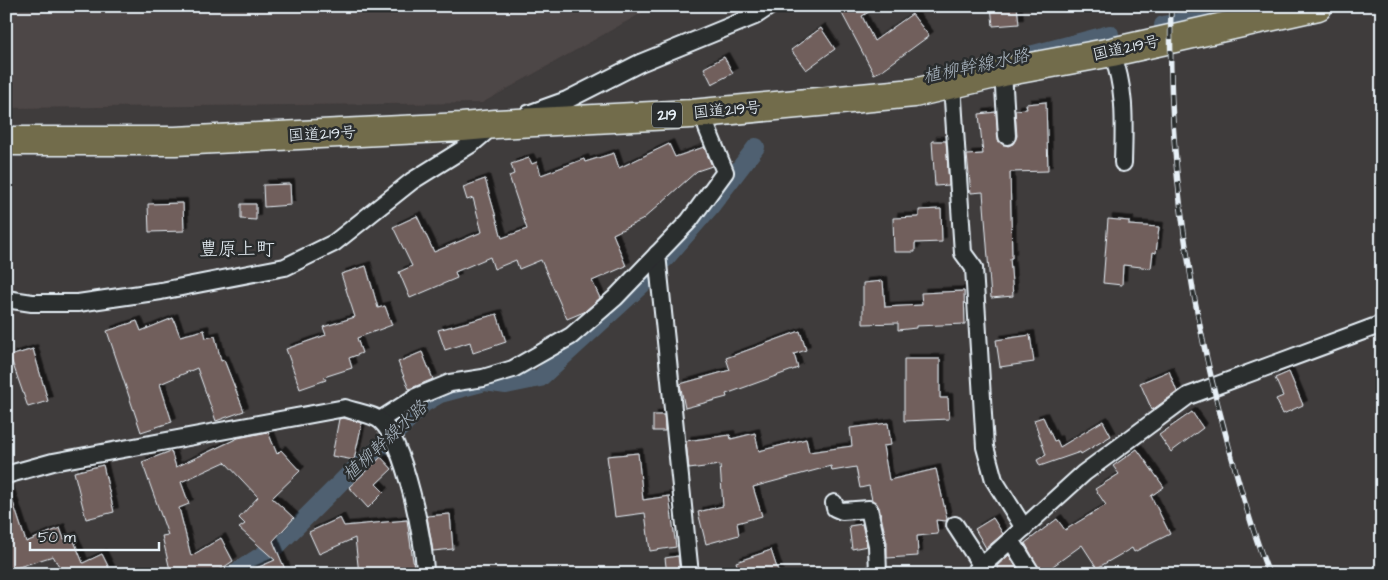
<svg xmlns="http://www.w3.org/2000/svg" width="1388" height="580" font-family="'Architects Daughter','Klee One',sans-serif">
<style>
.built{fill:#4e4646}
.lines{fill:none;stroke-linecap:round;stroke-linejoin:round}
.canal{stroke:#4f6171;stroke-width:18}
.building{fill:#715e5c;stroke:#e8f1f8;filter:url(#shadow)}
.minor-casing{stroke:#e8f1f8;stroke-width:20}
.trunk-casing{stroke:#e8f1f8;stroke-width:31}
.minor{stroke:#2a2d2e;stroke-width:16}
.trunk{stroke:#726c4b;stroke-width:28}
.rail-casing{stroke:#e8f1f8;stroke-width:5.5}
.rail{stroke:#2a2d2e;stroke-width:4;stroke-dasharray:11;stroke-linecap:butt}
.labels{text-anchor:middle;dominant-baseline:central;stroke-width:5;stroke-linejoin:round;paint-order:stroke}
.shield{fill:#2a2d2e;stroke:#afb6bb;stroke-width:1}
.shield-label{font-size:15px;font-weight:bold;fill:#e8f1f8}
.street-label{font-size:16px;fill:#e8f1f8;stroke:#2a2d2e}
.water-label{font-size:18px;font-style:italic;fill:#abb7c2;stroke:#2a2d2e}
.quarter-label{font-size:19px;fill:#e8f1f8;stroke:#2a2d2e}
</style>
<defs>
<filter id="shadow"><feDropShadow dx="4.5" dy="-4.5" stdDeviation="0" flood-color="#0009"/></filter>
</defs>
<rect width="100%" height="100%" fill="#3f3c3c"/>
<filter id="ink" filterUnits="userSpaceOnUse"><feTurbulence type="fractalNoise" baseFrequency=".02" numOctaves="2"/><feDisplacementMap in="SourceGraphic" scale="10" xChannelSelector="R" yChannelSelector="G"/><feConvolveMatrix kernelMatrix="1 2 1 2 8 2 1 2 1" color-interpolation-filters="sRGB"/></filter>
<g filter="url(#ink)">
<path class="built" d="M6 6H654L482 103 6 108Z"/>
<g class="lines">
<g class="canal">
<path d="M1163 25 1234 11"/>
<path d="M1026 56 1110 34"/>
<path d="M665 259 711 206 756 147"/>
<path d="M233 574 278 545 348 475 385 444 423 404 440 394 485 382 506 385 540 378 648 279"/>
</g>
</g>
<g class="building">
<path d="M838 6H879L862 16 874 41 912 14 929 36 881 71 874 74Z"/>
<path d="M991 6H1017L1019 24 993 26Z"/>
<path d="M821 28 835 49 806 70 791 50Z"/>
<path d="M724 57 733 73 712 84 704 68Z"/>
<path d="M1046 102 1048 171 1010 172 1012 258H1010L1013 296 991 298 983 192 971 193 967 155 983 154 979 114 996 112 998 141 1008 146 1013 144 1017 136 1015 110 1027 109 1026 104Z"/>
<path d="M932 141H946L949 185 935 186Z"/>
<path d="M669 144 675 157 704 147 712 166 697 171 642 220 613 234 626 266 592 281 600 298 584 312 567 319 541 260 519 269 516 260 494 269 490 257 455 272 457 278 410 298 399 272 412 266 393 227 417 216 434 252 482 232 473 198 467 200 463 187 485 179 502 238 527 229 509 176 514 174 511 164 529 158 532 164 537 162 541 175 584 159 585 162 614 153 619 168Z"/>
<path d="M290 184 291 205 264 207 263 185Z"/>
<path d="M183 203 184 231 149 232 148 204Z"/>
<path d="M241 204H256V220L241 219Z"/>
<path d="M941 209 942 242 915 243V252H894L893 218 919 217V210Z"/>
<path d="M1108 219 1129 221V225L1159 227 1156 253 1153 252 1151 268 1123 265 1122 285 1103 283Z"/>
<path d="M366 266 378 308 385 306 392 325 357 338 362 353 349 358 352 368 324 377 326 380 300 389 286 349 326 335 323 327 355 317 341 274Z"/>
<path d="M883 281 885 307 922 305 921 293 964 291 965 324 916 326V328L898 330V323L863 324V283Z"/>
<path d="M497 314 506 342 473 353 470 342 445 350 438 330Z"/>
<path d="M173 318 180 336 204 330 206 338 215 336 221 361 224 360 244 411 216 421 197 368 160 384 172 422 141 432 107 331 137 321 141 331Z"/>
<path d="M800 331 806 350 794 354 798 368 726 394 727 397 685 408 680 384 730 370 726 358Z"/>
<path d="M1030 335 1034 362 1000 367 996 340Z"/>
<path d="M33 349 48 401 28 407 10 356Z"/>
<path d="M422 352 433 379 409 389 398 362Z"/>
<path d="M904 359H940V398H948L949 419 904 421Z"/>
<path d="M1169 371 1177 392 1152 410 1140 383Z"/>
<path d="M1289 372 1303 405 1283 414 1276 399 1283 396 1275 378Z"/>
<path d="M1192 412 1203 428 1171 452 1159 435Z"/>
<path d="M653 415H664L665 431H653Z"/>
<path d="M1043 417 1054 441 1057 440 1060 447 1103 421 1111 436 1081 454 1080 452 1040 466 1037 460 1046 455 1034 420Z"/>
<path d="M343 418 362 423 354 460 332 456 339 419Z"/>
<path d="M888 423 891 445 883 446 889 480 936 469 947 519 946 521 936 520 938 534 917 536 918 556 887 558V543L879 507 872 500 869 486 860 488 856 467 832 471 831 466 753 487 762 516 737 523 739 535 706 544 698 512 723 506 720 465 689 469 686 441 730 435 731 439 755 433 759 451 806 439 809 452 852 446 850 428Z"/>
<path d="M268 432 277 454 281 450 300 471 272 498 294 518 273 541 287 574H243L275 560 239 528 245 524 239 518 258 497 225 462 181 482 189 504 179 508 191 556 221 538 233 561 214 574H171L162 536 168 535 142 462 171 451 176 467 238 438Z"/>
<path d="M1137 449 1164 487 1151 496 1170 534 1134 552 1132 548 1097 568 1082 545 1042 574 1025 543 1057 519 1065 530 1106 505 1095 489 1119 474 1113 466Z"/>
<path d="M638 453 643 500 669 496 676 547 650 551 645 513 615 517 607 456Z"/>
<path d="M381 457 392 469 376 484 384 492 368 508 349 487Z"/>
<path d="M103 465 114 512 86 519 74 472Z"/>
<path d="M6 490H9L26 542 60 528 64 539 72 536 83 563 102 554 112 574H61L63 573 53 556 6 571Z"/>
<path d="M450 514 453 549 433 551 427 516Z"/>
<path d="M340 518 344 526 407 520 415 574H359L355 538 319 554 309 532Z"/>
<path d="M993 518 1003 534 986 548 975 529Z"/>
<path d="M862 524 867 546 852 549 849 526Z"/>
<path d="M771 550 779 574H740L736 562Z"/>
<path d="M1009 555 1020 574H1001L997 566Z"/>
<path d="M678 556 680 574H667L665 558Z"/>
</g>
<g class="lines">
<defs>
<g id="minor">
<path d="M1112 52C1126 92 1124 121 1123 163"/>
<path d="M1003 72 1007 136"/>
<path d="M952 84 963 253 974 268 985 447 994 480 1024 528"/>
<path d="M528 114 567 100 640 63 755 16 770 6"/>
<path d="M657 254 690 574"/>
<path d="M6 299 32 303H78L161 291 285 267 334 243 412 181 473 143 493 126"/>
<path d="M380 420 416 397 450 383 483 378 513 369 571 336 615 298 689 221 725 172 707 128 705 112"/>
<path d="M6 475 53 462 345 408C355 412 373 414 381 421 404 442 425 542 425 574"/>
<path d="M834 503 835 508 842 511 869 509 877 545 878 574"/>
<path d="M955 525 981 565"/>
<path d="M1011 540 1032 574"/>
<path d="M973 574 1084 473 1188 396 1382 324"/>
</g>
<path id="trunk" d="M6 141H175L462 127 496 124 691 114 914 93 1003 72 1112 52 1318 6"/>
</defs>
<use href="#minor" class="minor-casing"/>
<use href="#trunk" class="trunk-casing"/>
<use href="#minor" class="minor"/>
<use href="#trunk" class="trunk"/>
<defs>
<path id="rail" d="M1171 6C1167 155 1189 304 1229 447 1241 490 1253 533 1269 574"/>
</defs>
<use href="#rail" class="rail-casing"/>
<use href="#rail" class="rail"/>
</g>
</g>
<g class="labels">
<rect class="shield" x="652" y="102.5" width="30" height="25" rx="4"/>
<g class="shield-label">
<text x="667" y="115">219</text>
</g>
<g class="street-label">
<text transform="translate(1126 48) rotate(-12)">国道219号</text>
<text transform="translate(727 110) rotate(-5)">国道219号</text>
<text transform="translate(322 134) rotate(-3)">国道219号</text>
</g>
<g class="water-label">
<text transform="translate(976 66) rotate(-12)">植柳幹線水路</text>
<text transform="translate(385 441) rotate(-43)">植柳幹線水路</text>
</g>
<g class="quarter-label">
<text x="237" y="249">豊原上町</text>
</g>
</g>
<rect width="1388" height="580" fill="none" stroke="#2a2d2e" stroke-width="25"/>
<rect x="12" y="12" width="1363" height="555" fill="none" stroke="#e8f1f8" stroke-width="2" filter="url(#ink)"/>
<path d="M30 542v8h129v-8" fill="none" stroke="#e8f1f8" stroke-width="2.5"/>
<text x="38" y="542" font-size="15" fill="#e8f1f8" stroke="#2a2d2e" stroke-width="4" paint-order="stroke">50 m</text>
</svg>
